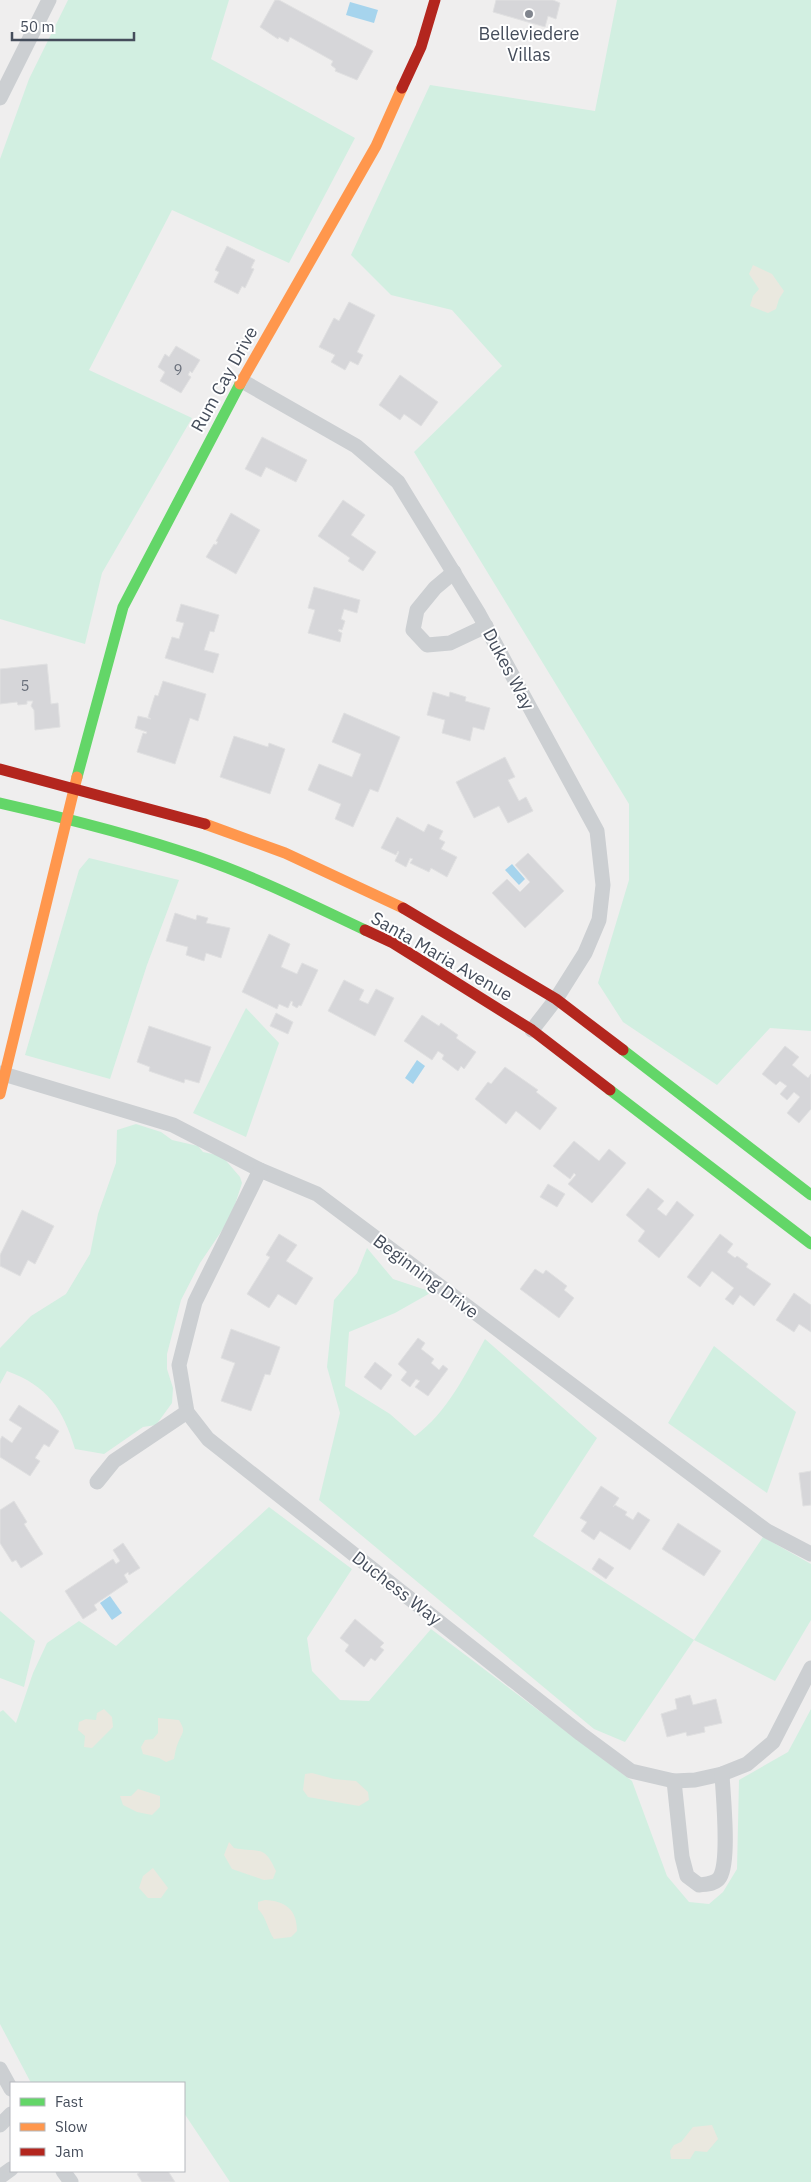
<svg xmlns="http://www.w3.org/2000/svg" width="811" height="2182" font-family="'IBM Plex Sans',sans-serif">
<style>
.green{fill:#d2efe1}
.sand{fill:#eae8df}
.water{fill:#a6d4ed}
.building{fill:#d6d6d9;stroke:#e0e0e1}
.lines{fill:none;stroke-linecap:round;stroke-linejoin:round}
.street{stroke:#cccfd2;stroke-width:15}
.fast{stroke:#63d668;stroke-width:11}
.slow{stroke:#ff974d;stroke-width:11}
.jam{stroke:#b3261e;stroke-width:11}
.poi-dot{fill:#80858e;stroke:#fff;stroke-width:2}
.labels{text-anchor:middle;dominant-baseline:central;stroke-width:4;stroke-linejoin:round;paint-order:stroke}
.number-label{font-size:15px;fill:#6b717c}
.poi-label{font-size:18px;fill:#454d5b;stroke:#fff}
.street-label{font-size:18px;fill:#454d5b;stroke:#fff}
</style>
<rect width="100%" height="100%" fill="#efeeee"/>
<g class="green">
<path d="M68 0H229L211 59 355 138 289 263 172 210 89 370 192 418 102 573 85 644 0 619V159L29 79Z"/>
<path d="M617 0H811V1031L770 1028 717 1085 623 1022 598 983 629 880V804L414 452 502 366 452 310 391 295 351 255 430 85 595 111Z"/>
<path d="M89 858 179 880 147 965 110 1079 25 1055 79 870Z"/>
<path d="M246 1008 279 1043 246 1137 193 1113Z"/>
<path d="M136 1124 161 1132 172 1140 198 1146 203 1152 222 1156 240 1177 242 1183 231 1217 200 1263 181 1300 167 1354V1369L173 1388 172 1403 156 1425 143 1427 104 1454 75 1449C63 1409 48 1386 7 1371L0 1384V1348L31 1316 66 1294 90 1254 98 1214 116 1163 117 1130Z"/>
<path d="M367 1248 393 1279 432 1292 395 1313 349 1332 345 1386 390 1414 415 1436C447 1413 466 1373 485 1339L597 1438 533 1536 694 1640 763 1537 811 1564V1620L775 1681 694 1640 625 1742 594 1729 319 1500 340 1413 327 1367 334 1300 357 1273Z"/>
<path d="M714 1346 796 1412 767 1493 668 1423Z"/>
<path d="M269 1507 352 1569 307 1638 312 1671 340 1700 369 1701 431 1629 632 1781 667 1876 689 1902 709 1904 723 1892 737 1869 739 1780 788 1752 811 1709V2182H230L184 2113V2083H31L0 2024V1712L3 1710 16 1723 33 1673 47 1643 79 1621 116 1646Z"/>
<path d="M0 1611 35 1641 24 1687 0 1678Z"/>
</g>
<g class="sand">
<path d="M753 265 772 274 784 291 779 299 776 309 768 313 750 306 753 296 759 289 749 274Z"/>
<path d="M104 1709 112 1717 113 1727 92 1748 84 1747 85 1736 78 1730 79 1722 86 1719 96 1720 97 1713Z"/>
<path d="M158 1718 179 1720C186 1732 183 1731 178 1743 176 1747 175 1754 174 1759L166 1762 159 1758 143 1754 141 1747 145 1740 153 1739 158 1733Z"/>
<path d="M312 1773 334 1779 356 1781 368 1792 369 1800 359 1806 308 1797 303 1790 305 1774Z"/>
<path d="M138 1789 160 1796V1807L152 1815 137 1812 123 1805 120 1796H131Z"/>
<path d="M229 1842 234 1848C260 1853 264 1844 276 1871L273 1879 264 1880 232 1869 224 1855Z"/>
<path d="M153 1868 168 1888 161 1898H148L139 1888 143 1876Z"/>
<path d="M265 1900C285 1901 297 1909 297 1931L291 1937 274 1939C267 1929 267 1918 258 1909V1902Z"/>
<path d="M712 2125 718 2139 707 2152 695 2151 690 2159H671L670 2151 674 2145 681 2142 693 2127Z"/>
</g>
<g class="water">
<path d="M350 2 378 10 374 23 346 15Z"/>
<path d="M512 864 525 879 519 885 505 870Z"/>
<path d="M417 1060 425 1066 413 1084 405 1078Z"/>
<path d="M110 1596 122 1613 112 1620 100 1603Z"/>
</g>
<g class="building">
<path d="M275 0H279L373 51 357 80 335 71 336 69 331 65 333 61 290 37 288 42 279 37 278 39 260 27Z"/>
<path d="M496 0H553L560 3 556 19 548 16 545 27 493 12Z"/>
<path d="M227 246 255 260 251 268 254 269 245 288 242 286 238 294 214 282 219 272 215 270Z"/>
<path d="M349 302 375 315 357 352 363 355 358 365 350 361 345 370 331 362 335 355 319 347 334 318 339 321Z"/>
<path d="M176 346 200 360 192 373 190 371 188 375 191 377 181 393 160 381 165 372 158 367 165 354 169 357Z"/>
<path d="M400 375 438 402 421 426 404 414 400 420 379 405Z"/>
<path d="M262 437 307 460 296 482 266 467 261 477 245 469Z"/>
<path d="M343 500 365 515 351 535 376 552 363 571 348 561 350 558 318 536Z"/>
<path d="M231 513 260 530 236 574 206 557 214 544 216 545 218 542 216 541Z"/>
<path d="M314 587 360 600 357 613 344 609 341 619 345 621 342 630 339 629 338 631 342 633 340 642 308 633 315 610 308 608Z"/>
<path d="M181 604 219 615 214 632 210 631 204 650 219 654 213 673 165 658 172 637 179 639 184 623 176 621Z"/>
<path d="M47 664 51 704 58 703 60 727 35 730 34 710 31 706 33 701H27V704L18 705 17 702 0 704V669Z"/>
<path d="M163 681 206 694 198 721 190 718 175 764 137 752 143 733 146 734 147 732 135 728 138 716 151 719 148 717 155 695 158 696Z"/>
<path d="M433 692 449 697 450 692 466 697 465 701 490 708 484 730 473 727 470 741 442 733 445 720 427 715Z"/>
<path d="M344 713 400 737 378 792 370 789 353 827 335 819 341 804 308 790 319 764 352 777 361 754 332 742Z"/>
<path d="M234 736 268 747 269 743 285 749 270 794 220 777Z"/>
<path d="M505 757 515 777 508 780 519 801 526 797 533 811 508 823 499 806 474 818 456 782Z"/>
<path d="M397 817 424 832 428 824 443 831 439 839 445 842 441 849 457 857 447 877 431 868 429 872 410 863 413 859 410 858 406 867 395 861 399 852 398 851 396 855 381 848Z"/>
<path d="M528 853 564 891 525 928 492 893 507 879 520 892 530 882 515 865Z"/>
<path d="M175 913 196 920 197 915 208 918 206 923 230 928 221 958 206 953 204 961 186 955 188 947 166 941Z"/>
<path d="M269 934 290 944 281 967 297 974 302 963 318 970 301 1006 299 1005 297 1008 292 1005 293 1002 291 1001 288 1008 279 1004 277 1009 242 992Z"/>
<path d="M344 980 364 990 359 1000 368 1004 376 989 394 998 375 1036 328 1011Z"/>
<path d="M276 1013 293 1022 288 1034 270 1026Z"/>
<path d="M422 1015 439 1026 441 1023 458 1035 456 1038 476 1052 464 1069 461 1066 458 1071 442 1059 444 1055 438 1051 432 1060 404 1041Z"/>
<path d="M149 1026 211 1047 199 1083 185 1079 184 1083 149 1071 150 1067 137 1062Z"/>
<path d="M785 1046 799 1057 792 1065 808 1078 811 1074V1109L799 1123 787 1113 800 1097 794 1092 787 1100 780 1094 787 1086 780 1081 776 1085 762 1074Z"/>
<path d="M505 1067 538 1090 536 1092 557 1108 540 1130 516 1111 506 1124 475 1099 488 1082 491 1084Z"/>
<path d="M574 1141 599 1161 609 1149 626 1163 592 1203 568 1184 576 1175 574 1173 570 1179 553 1166Z"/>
<path d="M548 1184 565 1194 557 1207 540 1197Z"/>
<path d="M648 1188 664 1201 657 1209 666 1216 677 1201 694 1215 659 1258 638 1241 645 1231 626 1215Z"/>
<path d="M22 1210 54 1226 35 1264 28 1260 20 1276 0 1266V1255Z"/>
<path d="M279 1234 297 1245 286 1261 313 1278 296 1305 278 1294 269 1308 247 1294 270 1257 266 1255Z"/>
<path d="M720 1234 733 1244 727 1252 735 1258 737 1256 748 1264 746 1267 771 1284 754 1306 740 1295 733 1305 725 1299 734 1288 712 1271 700 1287 687 1277Z"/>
<path d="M535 1269 543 1274 546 1270 567 1286 564 1290 574 1298 559 1318 520 1289Z"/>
<path d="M794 1293 811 1305V1332L799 1324 794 1332 776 1320Z"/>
<path d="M231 1329 280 1347 270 1375 265 1374 251 1411 221 1401 235 1363 221 1358Z"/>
<path d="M418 1338 425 1343 421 1349 434 1359 431 1363 439 1370 443 1365 448 1369 428 1396 415 1387 420 1381 416 1379 410 1387 401 1380 407 1372 398 1364Z"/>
<path d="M375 1362 392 1375 381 1390 364 1377Z"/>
<path d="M19 1405 59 1431 49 1447 44 1444 35 1458 40 1461 30 1476 0 1457V1440L2 1436 12 1443 22 1428 9 1420Z"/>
<path d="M811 1471V1505L803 1506 799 1473Z"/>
<path d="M601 1486 619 1498 613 1507 615 1505 627 1512 625 1515 633 1520 638 1512 650 1520 630 1550 600 1531 594 1540 581 1531 587 1522 580 1518Z"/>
<path d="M14 1501 27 1522 24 1524 43 1554 21 1568 16 1560 12 1562 0 1543V1510Z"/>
<path d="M678 1523 721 1551 704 1576 662 1549Z"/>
<path d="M123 1543 140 1568 129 1575 128 1572 124 1575 128 1582 94 1605 97 1610 83 1619 65 1591 113 1559 116 1564 120 1561 113 1550Z"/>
<path d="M599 1558 614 1568 606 1579 592 1569Z"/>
<path d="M355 1619 384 1643 380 1647 384 1650 375 1661 371 1658 364 1667 345 1651 349 1645 340 1638Z"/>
<path d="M690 1695 693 1705 716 1699 722 1723 704 1727 705 1732 687 1736 686 1732 667 1737 661 1714 677 1709 675 1699Z"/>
<path d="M142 2171H168L175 2182H142L137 2174Z"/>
</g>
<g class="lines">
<g class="street">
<path d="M0 98 49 0"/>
<path d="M242 381 356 446 398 482 479 614 597 831 603 885 599 920 585 953 556 999 532 1030"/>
<path d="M454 572 435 588 417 610 413 630 427 645 450 643 486 626"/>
<path d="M0 1073 173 1125 260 1170 317 1194 767 1531 811 1554"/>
<path d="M260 1170 195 1302 179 1365 187 1412 208 1439 581 1734 631 1771 674 1781 695 1780 722 1774 747 1764 773 1742 811 1668"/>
<path d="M97 1482 114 1461 187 1412"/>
<path d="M674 1781 682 1857 687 1876 699 1885C707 1884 716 1884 720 1877 730 1860 723 1796 722 1774"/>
<path d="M0 2069 11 2089"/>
<path d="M0 2125 11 2114"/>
<path d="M63 2171 71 2182"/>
<path d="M0 2177 11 2169"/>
</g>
<g class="fast">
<path d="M77 777 123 607 240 384"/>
<path d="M0 803C66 818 134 835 198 857 256 877 310 904 365 930"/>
<path d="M623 1050 811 1195"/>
<path d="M610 1090 811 1244"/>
</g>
<g class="slow">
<path d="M240 384 376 146 402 88"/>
<path d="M205 824 285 853 403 908"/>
<path d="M0 1094 77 777"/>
</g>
<g class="jam">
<path d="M402 88 421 47 435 0"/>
<path d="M0 769 205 824"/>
<path d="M403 908 556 999 623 1050"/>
<path d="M365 930 393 943 532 1030 610 1090"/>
</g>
</g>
<circle class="poi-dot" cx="529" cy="14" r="5"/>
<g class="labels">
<g class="number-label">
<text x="178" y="369">9</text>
<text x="25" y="685">5</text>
</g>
<g class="poi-label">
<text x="529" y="33">Belleviedere<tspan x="529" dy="21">Villas</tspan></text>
</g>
<g class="street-label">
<text transform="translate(224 379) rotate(-61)">Rum Cay Drive</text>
<text transform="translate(509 669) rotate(62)">Dukes Way</text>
<text transform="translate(442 956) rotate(30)">Santa Maria Avenue</text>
<text transform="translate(426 1276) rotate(37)">Beginning Drive</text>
<text transform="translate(397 1588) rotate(38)">Duchess Way</text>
</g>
</g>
<rect x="10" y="2082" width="175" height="90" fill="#ffffff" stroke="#b5b8bd"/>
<rect x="20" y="2098" width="25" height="8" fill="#63d668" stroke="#b5b8bd"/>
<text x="55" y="2107" font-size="15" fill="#454d5b">Fast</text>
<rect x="20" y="2123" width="25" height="8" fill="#ff974d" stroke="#b5b8bd"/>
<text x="55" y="2132" font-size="15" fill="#454d5b">Slow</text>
<rect x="20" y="2148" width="25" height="8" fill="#b3261e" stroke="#b5b8bd"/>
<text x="55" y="2157" font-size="15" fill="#454d5b">Jam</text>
<path d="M12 32v8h122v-8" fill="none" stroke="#454d5b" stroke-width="2.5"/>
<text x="20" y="32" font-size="15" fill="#454d5b" stroke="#ffffff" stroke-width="4" paint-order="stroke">50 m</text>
</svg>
